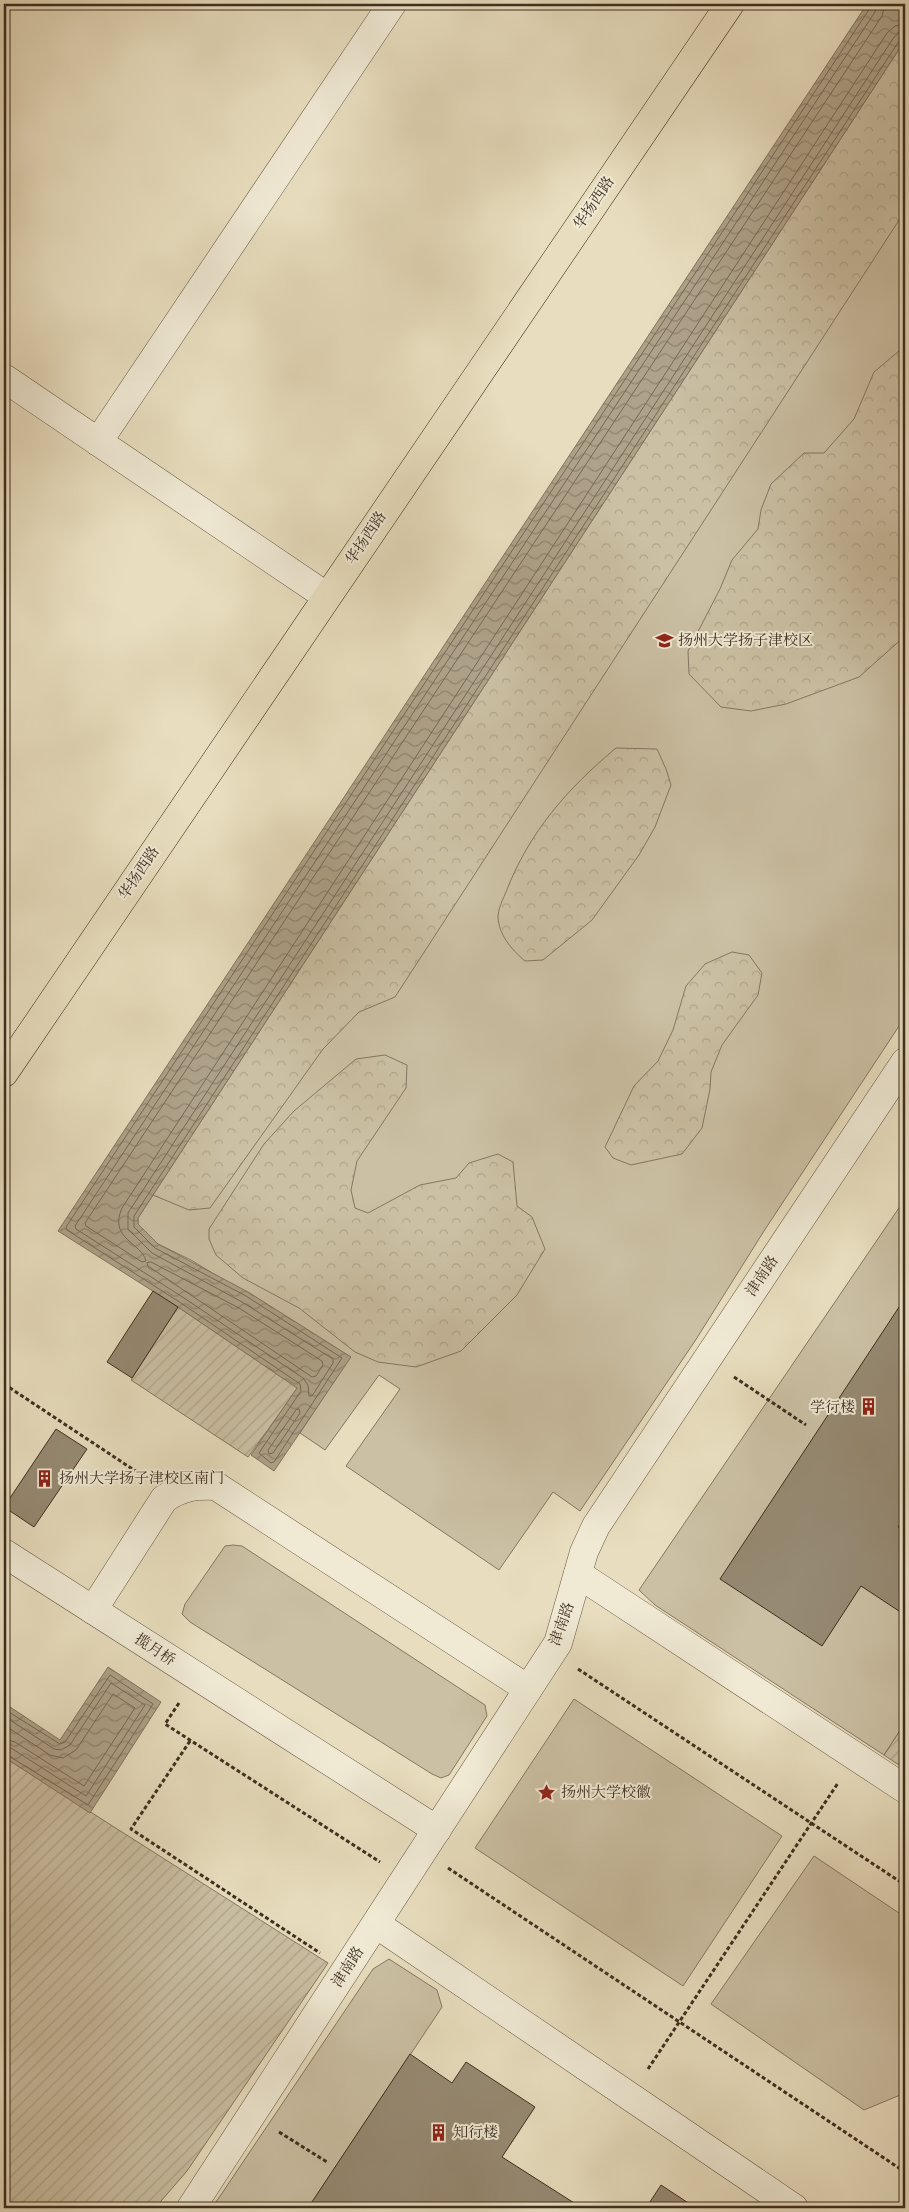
<svg xmlns="http://www.w3.org/2000/svg" width="909" height="2212" font-family="'IM FELL English','Noto Serif SC',serif">
<style>
.green{fill:#cbc0a4;stroke:#847762}
.forest{fill:url(#forest-crowns);stroke:#847762}
.garden{fill:url(#garden-furrows);stroke:#847762}
.water{fill:url(#water-waves);stroke:#81745f}
.lines{fill:none;stroke-linecap:round;stroke-linejoin:round}
.shore{stroke:#766854;stroke-width:1}
.building{fill:#968a73;stroke:#3e2e20}
.minor-casing{stroke:#685a48;stroke-width:29}
.major-casing{stroke:#3e2e20;stroke-width:29}
.path{stroke:#3e2e20;stroke-width:3;stroke-dasharray:4 2.5;stroke-linecap:butt}
.minor{stroke:#f0ead5;stroke-width:28}
.major{stroke:#e8debf;stroke-width:28}
.labels{text-anchor:middle;dominant-baseline:central;stroke-width:4;stroke-linejoin:round;paint-order:stroke}
.street-label{font-size:15px;fill:#3e2e20;stroke:#f0ead5}
.poi-label{font-size:15px;fill:#3e2e20;stroke:#f0ead5;text-anchor:start}
</style>
<defs>
<pattern id="forest-crowns" width="20" height="18" patternUnits="userSpaceOnUse" patternTransform="scale(1.25)"><rect width="20" height="18" fill="#cbc0a4"/><path d="M2 6a3 3 0 1 1 6 0M12 15a3 3 0 1 1 6 0" fill="none" stroke="#afa58d"/></pattern>
<pattern id="garden-furrows" width="10" height="10" patternUnits="userSpaceOnUse" patternTransform="scale(1.25)"><rect width="10" height="10" fill="#cbc0a4"/><path d="M-1 1l2-2M0 10L10 0M9 11l2-2" fill="none" stroke="#afa58d"/></pattern>
<pattern id="water-waves" width="16" height="10" patternUnits="userSpaceOnUse" patternTransform="scale(1.25)"><rect width="16" height="10" fill="#aea289"/><path d="M0 5q4-4 8 0t8 0" fill="none" stroke="#8f8470"/></pattern>
</defs>
<rect width="100%" height="100%" fill="#e8debf"/>
<filter id="stains"><feTurbulence type="fractalNoise" baseFrequency=".004" numOctaves="4"/><feColorMatrix values="0 0 0 0 .2 0 0 0 0 .09 0 0 0 0 .02 0 0 0 .5 -.17"/></filter>
<radialGradient id="worn" r=".72"><stop offset=".6" stop-color="#630" stop-opacity="0"/><stop offset="1" stop-color="#630" stop-opacity=".3"/></radialGradient>
<g class="green">
<path d="M905 40V1017L764 1231 695 1341 580 1511 553 1492 499 1570 346 1466 400 1389 379 1375 325 1450 300 1433 350 1357 191 1260 158 1244 138 1224V1218Z"/>
<path d="M905 1199V1723L884 1755 655 1605 639 1590Z"/>
<path d="M233 1545 242 1546 485 1705 487 1716 449 1775 441 1778 432 1774 190 1622 182 1614 185 1604 225 1546Z"/>
<path d="M574 1699 782 1836 683 1986 475 1848Z"/>
<path d="M814 1856 905 1917V2093L864 2110 711 2004Z"/>
<path d="M389 1959 437 1990 442 2007 308 2208H212L373 1969Z"/>
</g>
<g class="forest">
<path d="M905 40V211L395 997 359 1012 323 1049 210 1208 189 1210 153 1195Z"/>
<path d="M905 346V636L859 677 786 704 751 711 721 707 689 674 688 651 720 589 732 560 758 529 761 510 771 484 804 453H824L854 419 874 372Z"/>
<path d="M616 748 657 749 666 769 671 785 655 827 639 855 592 920 543 960 525 961C511 949 499 935 498 917 498 909 503 899 506 892 529 832 568 788 616 748Z"/>
<path d="M732 952 749 955 762 973 758 995 722 1045 711 1072 710 1089 702 1128 682 1154 631 1165 613 1158 605 1147 634 1086 658 1061 673 1030 686 986 705 964Z"/>
<path d="M385 1055 407 1065 406 1088 357 1161 351 1190 355 1208 368 1213 420 1185 456 1178 469 1163 498 1154 513 1162 517 1206 532 1217 545 1249 517 1295 461 1351 416 1367 378 1362 355 1352 299 1308 243 1278 216 1255 209 1239V1229L264 1144 294 1111 356 1059Z"/>
</g>
<g class="garden">
<path d="M178 1307 298 1388 248 1457 131 1380Z"/>
<path d="M905 1723V1769L884 1755Z"/>
<path d="M4 1757 328 1963 187 2171 155 2208H4Z"/>
</g>
<g class="water">
<path d="M867 4H905V40L138 1218V1224L158 1244 248 1292 351 1357 274 1471 251 1455 297 1388 178 1307 58 1231Z"/>
<path d="M108 1667 161 1702 90 1813 4 1757V1703L60 1740Z"/>
</g>
<g class="lines">
<g class="shore">
<path d="M871 4 870 8 66 1227 67 1230 181 1303 300 1384 301 1391 259 1453 271 1463 274 1462 342 1358 246 1296 155 1248 134 1227V1216L899 41 905 38"/>
<path d="M877 4 875 12 75 1226 76 1229 184 1298 303 1378 308 1385 309 1396H312L333 1363V1359L242 1302 152 1253 128 1229V1213L894 37 899 33 905 32"/>
<path d="M885 4 882 16 85 1223 86 1226 142 1262 146 1261C142 1243 108 1239 122 1208L887 33 895 26 905 24"/>
<path d="M151 1262 239 1308 322 1361 323 1365 316 1376 312 1377 148 1266 147 1263Z"/>
<path d="M299 1409 300 1413 273 1453 269 1454 268 1450 296 1410Z"/>
<path d="M4 1709 60 1744 65 1742 110 1675 153 1704 88 1805 4 1753"/>
<path d="M4 1716 54 1749 61 1750 70 1745 111 1683 145 1705 86 1796 11 1748 4 1747"/>
<path d="M4 1725 50 1755 63 1758 76 1750 113 1694 135 1708 84 1786 15 1742 4 1739"/>
</g>
</g>
<g class="building">
<path d="M153 1291 178 1307 132 1378 107 1362Z"/>
<path d="M905 1298V1516L898 1527 905 1531V1615L861 1586 822 1646 720 1579Z"/>
<path d="M56 1429 87 1449 34 1527 4 1507Z"/>
<path d="M410 2054 452 2083 466 2062 535 2107 502 2157 582 2208H308Z"/>
<path d="M661 2185 696 2208H646Z"/>
</g>
<g class="lines">
<defs>
<g id="minor">
<path d="M4 378 326 596"/>
<path d="M98 442 392 4"/>
<path d="M4 1553 437 1830"/>
<path d="M578 1574 905 1789"/>
<path d="M93 1610 164 1499C181 1487 195 1485 216 1486L528 1689"/>
<path d="M376 1924 794 2208"/>
<path d="M191 2208 558 1643 584 1552 596 1526 905 1062"/>
</g>
<path id="major" d="M4 1073 730 4"/>
</defs>
<use href="#minor" class="minor-casing"/>
<use href="#major" class="major-casing"/>
<g class="path">
<path d="M734 1377 806 1425"/>
<path d="M4 1384 143 1476"/>
<path d="M578 1669 905 1885"/>
<path d="M179 1703 165 1724 380 1862"/>
<path d="M190 1741 131 1829 320 1953"/>
<path d="M448 1868 905 2172"/>
<path d="M648 2069 838 1783"/>
<path d="M279 2132 327 2162"/>
</g>
<use href="#minor" class="minor"/>
<use href="#major" class="major"/>
</g>
<defs>
<symbol id="university-bare" viewBox="-9 -9 18 18"><path d="M0-5L7-2L0 1L-7-2ZM-4 1L0 2.5L4 1V4Q0 6-4 4Z" fill="#8f2418" stroke="#f0ead5" stroke-width="2.5" paint-order="stroke"/></symbol>
<symbol id="building-bare" viewBox="-9 -9 18 18"><path d="M-4-6H4V6H1V3H-1V6H-4ZM-2.5-4.3h1.7v1.8h-1.7ZM.8-4.3h1.7v1.8H.8ZM-2.5-1h1.7V.8h-1.7ZM.8-1h1.7V.8H.8Z" fill="#8f2418" stroke="#f0ead5" stroke-width="2.5" paint-order="stroke"/></symbol>
<symbol id="sight-bare" viewBox="-9 -9 18 18"><path d="M0-6L1.8-2.2L6-1.7L2.9 1.2L3.7 5.4L0 3.3L-3.7 5.4L-2.9 1.2L-6-1.7L-1.8-2.2Z" fill="#8f2418" stroke="#f0ead5" stroke-width="2.5" paint-order="stroke"/></symbol>
</defs>
<g fill-rule="evenodd">
<use href="#university-bare" x="652" y="628" width="25" height="25"/>
<use href="#building-bare" x="856" y="1394" width="25" height="25"/>
<use href="#building-bare" x="32" y="1466" width="25" height="25"/>
<use href="#sight-bare" x="534" y="1780" width="25" height="25"/>
<use href="#building-bare" x="426" y="2120" width="25" height="25"/>
</g>
<g class="labels">
<g class="street-label">
<text transform="translate(594 203) rotate(-56)">华扬西路</text>
<text transform="translate(366 538) rotate(-56)">华扬西路</text>
<text transform="translate(139 873) rotate(-56)">华扬西路</text>
<text transform="translate(762 1276) rotate(-56)">津南路</text>
<text transform="translate(562 1624) rotate(-70)">津南路</text>
<text transform="translate(155 1650) rotate(33)">揽月桥</text>
<text transform="translate(348 1967) rotate(-57)">津南路</text>
</g>
<g class="poi-label">
<text x="678" y="640">扬州大学扬子津校区</text>
<text x="855" y="1407" text-anchor="end">学行楼</text>
<text x="59" y="1478">扬州大学扬子津校区南门</text>
<text x="561" y="1792">扬州大学校徽</text>
<text x="453" y="2132">知行楼</text>
</g>
</g>
<rect width="909" height="2212" fill="none" stroke="#e8debf" stroke-width="20"/>
<rect x="5" y="5" width="899" height="2202" fill="none" stroke="#3e2e20" stroke-width="2.5"/>
<rect x="10" y="10" width="889" height="2192" fill="none" stroke="#3e2e20"/>
<rect width="100%" height="100%" filter="url(#stains)"/>
<rect width="100%" height="100%" fill="url(#worn)"/>
</svg>
